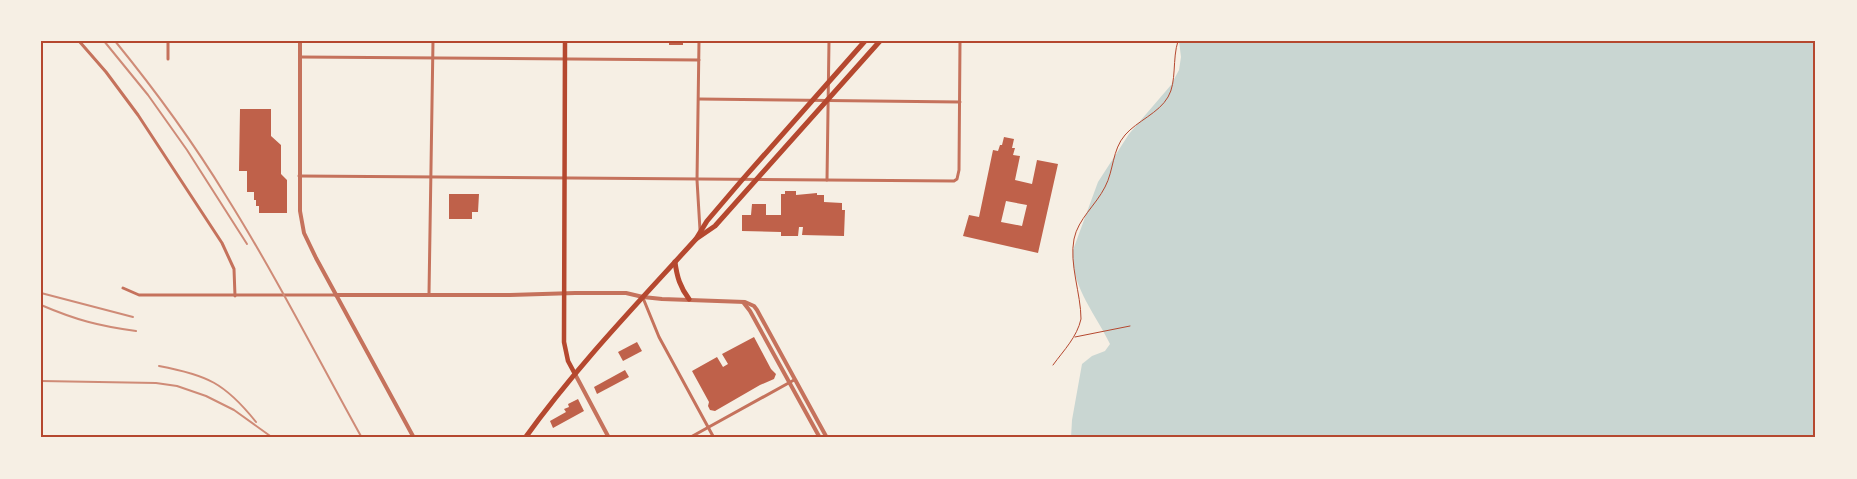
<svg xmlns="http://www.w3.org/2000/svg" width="1857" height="479" font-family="'Noto Serif',serif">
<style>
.water{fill:#c9d6d2}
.building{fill:#bf614a;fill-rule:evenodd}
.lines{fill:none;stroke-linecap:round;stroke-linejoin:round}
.path{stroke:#b5482f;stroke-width:1}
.minor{stroke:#c5725c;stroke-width:3}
.tertiary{stroke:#c5725c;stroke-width:4}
.secondary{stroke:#b5482f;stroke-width:4.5}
.trunk{stroke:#b5482f;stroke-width:5}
.rail{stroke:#cf8b77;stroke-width:2}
.neatline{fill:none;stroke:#b5482f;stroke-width:2}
</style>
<rect width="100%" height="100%" fill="#f6efe4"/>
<path class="water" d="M1179 41H1816V438H1071L1072 420 1082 364 1092 356 1105 351 1110 344C1096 314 1070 286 1073 250L1098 182 1129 134 1171 85 1179 70 1181 57Z"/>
<g class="building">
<rect x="669" y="41" width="14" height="4"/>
<path d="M240 109H271V136L281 145V174L287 180V213H259V206H256V200H254V192H247V171H239Z"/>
<path d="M1004 137 1014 139 1012 148H1015L1013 155 1020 156 1015 180 1032 184 1037 160 1058 164 1038 253 963 236 969 215 979 217 993 150 998 151 1000 145H1002ZM1006 201 1027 205 1022 226 1001 222Z"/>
<path d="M785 191H796V195L817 193V195H824V202L842 203V210H845L844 236 802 235 803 227H799L798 236H781V232L742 231V215H751L752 204H766V215H781V194H785Z"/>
<path d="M449 194H479L478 212H472V219H449Z"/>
<path d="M754 337 771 369 776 374 774 379 760 385 715 411 710 410 708 406 709 402 692 371 717 357 723 367 728 364 722 354Z"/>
<path d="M637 342 642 351 623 361 618 352Z"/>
<path d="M625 370 629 377 597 394 594 387Z"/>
<path d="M578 399 584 411 553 428 550 421 566 412 564 409 569 407 568 404Z"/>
</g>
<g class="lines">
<g class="path">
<path d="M1075 337 1130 326"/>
<path d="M1053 365C1064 350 1077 337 1081 319 1081 294 1069 264 1074 239 1078 219 1096 205 1105 187 1114 170 1112 150 1125 135 1137 121 1159 113 1168 97 1177 82 1172 59 1178 41"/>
</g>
<g class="minor">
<path d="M79 41 106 72 138 115 222 243 234 269 235 296"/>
<path d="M168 41V59"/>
<path d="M699 41 697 180 700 230"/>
<path d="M300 57 699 60"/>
<path d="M699 99 960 102"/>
<path d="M299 176 954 181 957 179 959 170 960 41"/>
<path d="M827 180 829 41"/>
<path d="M123 288 139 295H336"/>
<path d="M429 294 433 41"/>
<path d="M643 298 659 337 714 438"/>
<path d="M689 438 794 380"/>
</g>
<g class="tertiary">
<path d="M300 41V211L304 233 316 258 414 438"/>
<path d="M336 295H510L575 293H626L643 297 662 299 745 302 754 306 757 310 827 438"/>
<path d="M743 302 750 311 820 438"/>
<path d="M575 374 609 438"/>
</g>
<path class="secondary" d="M565 41 564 342 568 361 575 374"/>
<g class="trunk">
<path d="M696 239 715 226 880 41"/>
<path d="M675 262C677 277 680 287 689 299"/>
<path d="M525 438C576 367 637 304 696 239L707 221 742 180 865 41"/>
</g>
<g class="rail">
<path d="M104 41 148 95 187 150 247 244"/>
<path d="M115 41C155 90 193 142 226 196 275 274 317 357 362 438"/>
<path d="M41 293 133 317"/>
<path d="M41 305C76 320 99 326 136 331"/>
<path d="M159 366C207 375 225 383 256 422"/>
<path d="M41 381 156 383 177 386 206 396 234 410 273 438"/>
</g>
</g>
<rect width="1857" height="479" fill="none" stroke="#f6efe4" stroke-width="85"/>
<rect x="42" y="42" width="1772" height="394" class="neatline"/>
</svg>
